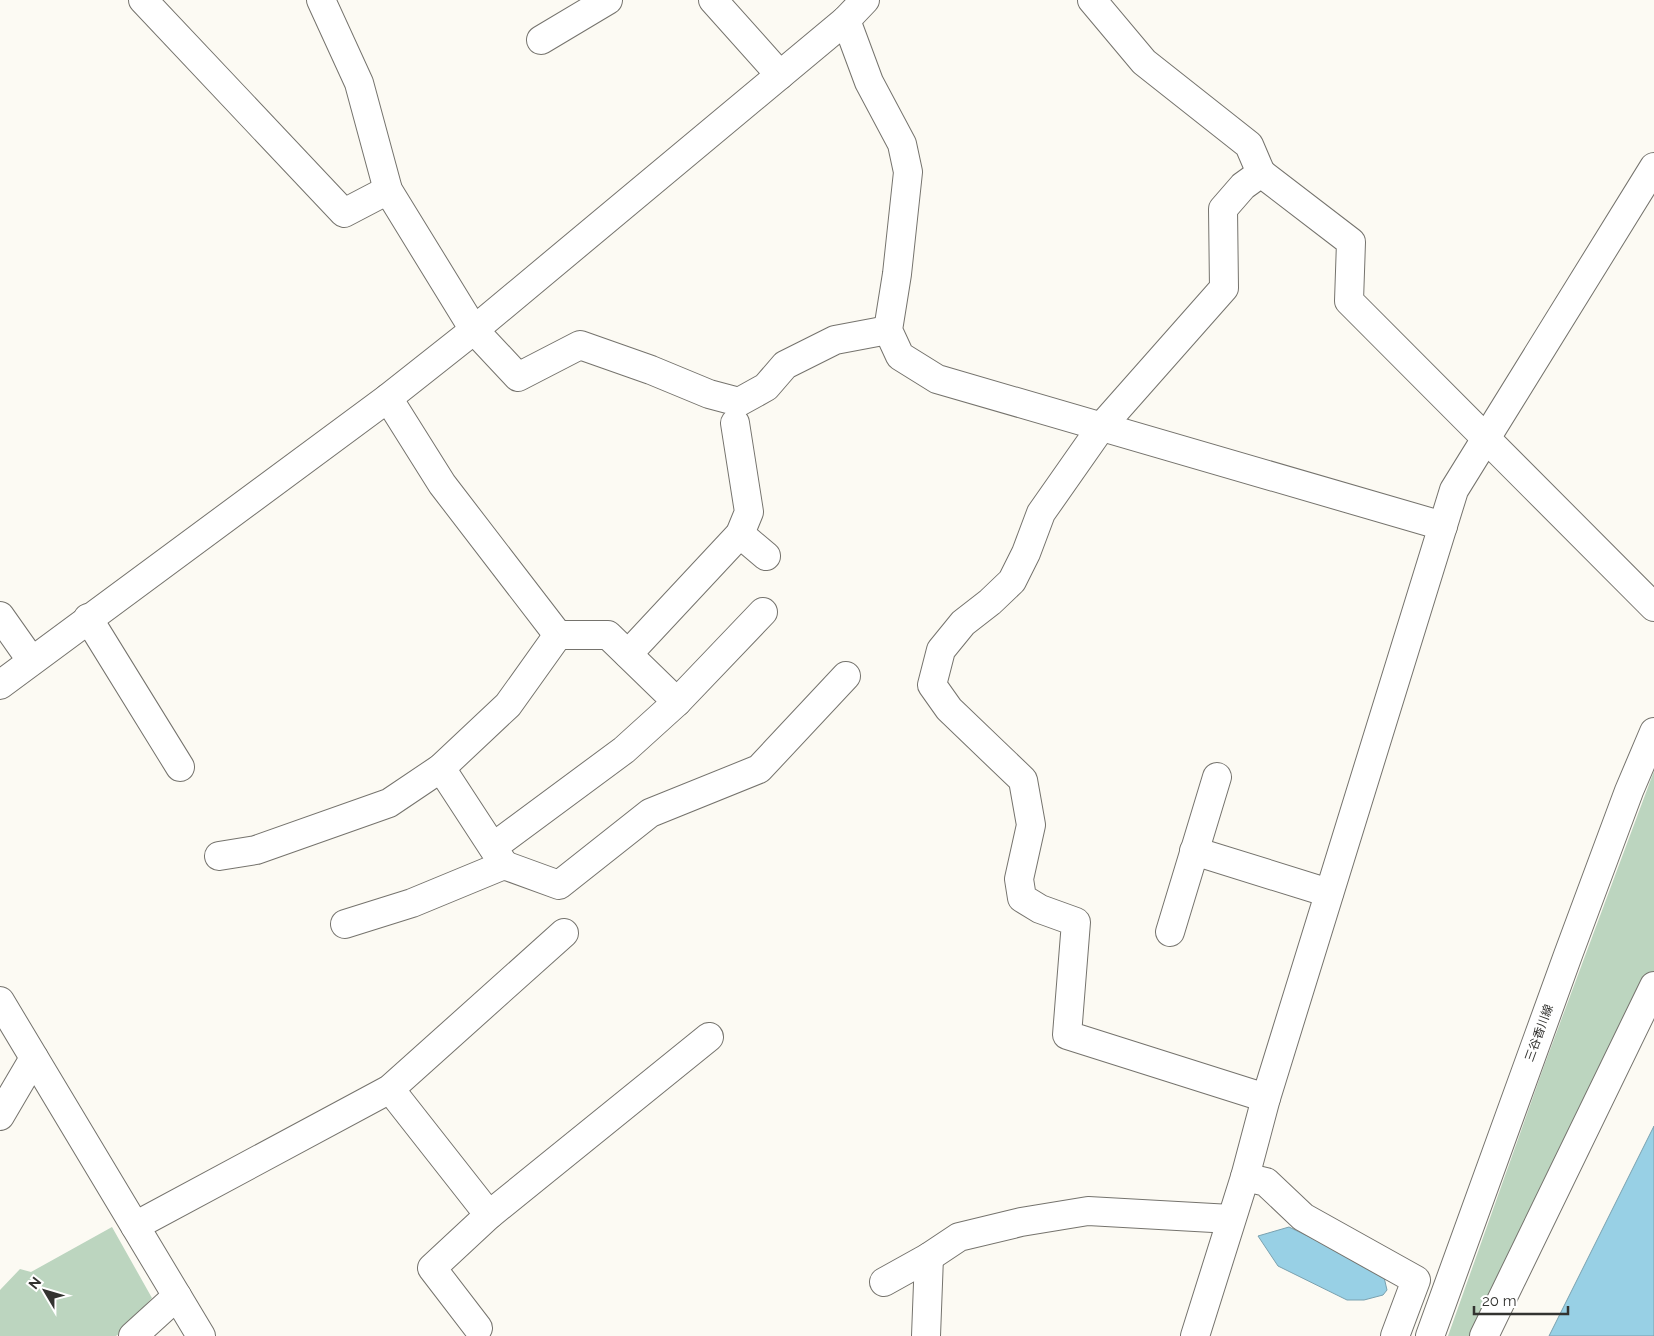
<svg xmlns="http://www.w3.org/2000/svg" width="1654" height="1336" font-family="Raleway,'Noto Sans JP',sans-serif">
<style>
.green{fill:#bcd5bf}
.water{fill:#98d0e5;stroke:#7aa1af}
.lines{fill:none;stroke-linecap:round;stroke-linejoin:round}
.street-casing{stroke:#75736d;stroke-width:30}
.secondary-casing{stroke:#75736d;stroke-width:30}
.street{stroke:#fff;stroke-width:28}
.secondary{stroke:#fff;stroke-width:28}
.labels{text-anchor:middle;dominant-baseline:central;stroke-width:5;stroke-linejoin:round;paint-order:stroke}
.street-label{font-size:12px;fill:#333330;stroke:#fff}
</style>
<rect width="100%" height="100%" fill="#fcfaf3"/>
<g class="green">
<path d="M1654 771V976L1471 1336H1448L1544 1066Z"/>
<path d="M112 1227 152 1298 119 1334 116 1336H0V1290L20 1269 31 1272Z"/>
</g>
<g class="water">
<path d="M1654 1126V1336H1549Z"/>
<path d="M1289 1227 1383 1273 1387 1290 1383 1295 1364 1300H1347L1278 1266 1258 1236Z"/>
</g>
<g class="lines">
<defs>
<g id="street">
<path d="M143 0 344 213 388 190"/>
<path d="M321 0 359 83 388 190 474 330 518 377 580 345 651 370 709 394 739 402 766 387 785 365 835 340 888 330"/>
<path d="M713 0 780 75"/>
<path d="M1092 0 1144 62 1249 145 1261 173"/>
<path d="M846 20 869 82 902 144 908 172 897 274 888 330 900 356 937 379 1443 526"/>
<path d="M541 40 608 0"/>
<path d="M388 398 442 484 558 635H608L677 702"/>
<path d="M740 534 766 556"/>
<path d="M0 616 31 660"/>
<path d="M88 618 180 767"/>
<path d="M628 654 740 534 749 512 735 423"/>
<path d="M0 685 388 398 474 330 846 20 865 0"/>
<path d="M441 768 503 863"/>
<path d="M493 847 624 750 677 702 763 612"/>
<path d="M1194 851 1329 893"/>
<path d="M219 856 256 850 389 803 441 768 508 705 558 635"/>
<path d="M345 924 412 903 504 865 559 885 650 813 759 769 846 676"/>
<path d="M1170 932 1217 777"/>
<path d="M0 1001 201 1336"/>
<path d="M390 1089 489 1215"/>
<path d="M1266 1098 1067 1035 1076 922 1040 909 1022 898 1019 879 1031 825 1023 780 949 709 932 685 941 650 963 623 990 602 1012 581 1026 553 1041 513 1102 426 1224 288 1223 209 1243 186 1261 173 1351 242 1349 301 1654 607"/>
<path d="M0 1116 34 1058"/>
<path d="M1245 1177 1266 1182 1303 1217 1416 1280 1395 1336"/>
<path d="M135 1226 390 1089 564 933"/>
<path d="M884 1282 929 1257 959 1237 1021 1222 1088 1211 1231 1219"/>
<path d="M478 1328 432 1268 489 1215 709 1037"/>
<path d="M133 1336 177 1296"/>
<path d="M926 1336 929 1257"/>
<path d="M1195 1336 1245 1177 1266 1098 1454 490 1654 167"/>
<path d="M1484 1336 1654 986"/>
</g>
<path id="secondary" d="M1430 1336 1568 955 1629 791 1654 732"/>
</defs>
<use href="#street" class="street-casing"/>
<use href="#secondary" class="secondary-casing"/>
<use href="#street" class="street"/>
<use href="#secondary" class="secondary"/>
</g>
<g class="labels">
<g class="street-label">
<text transform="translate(1539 1033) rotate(-70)">三谷香川線</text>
</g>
</g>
<g transform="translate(45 1291) rotate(308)" stroke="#ffffff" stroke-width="4" paint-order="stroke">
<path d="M0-4L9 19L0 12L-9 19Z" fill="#333330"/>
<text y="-8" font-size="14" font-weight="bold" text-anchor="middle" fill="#333330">N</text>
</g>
<path d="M1474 1306v8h94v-8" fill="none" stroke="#333330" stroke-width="2.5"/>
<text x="1482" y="1306" font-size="15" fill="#333330" stroke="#ffffff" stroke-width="4" paint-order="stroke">20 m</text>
</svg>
